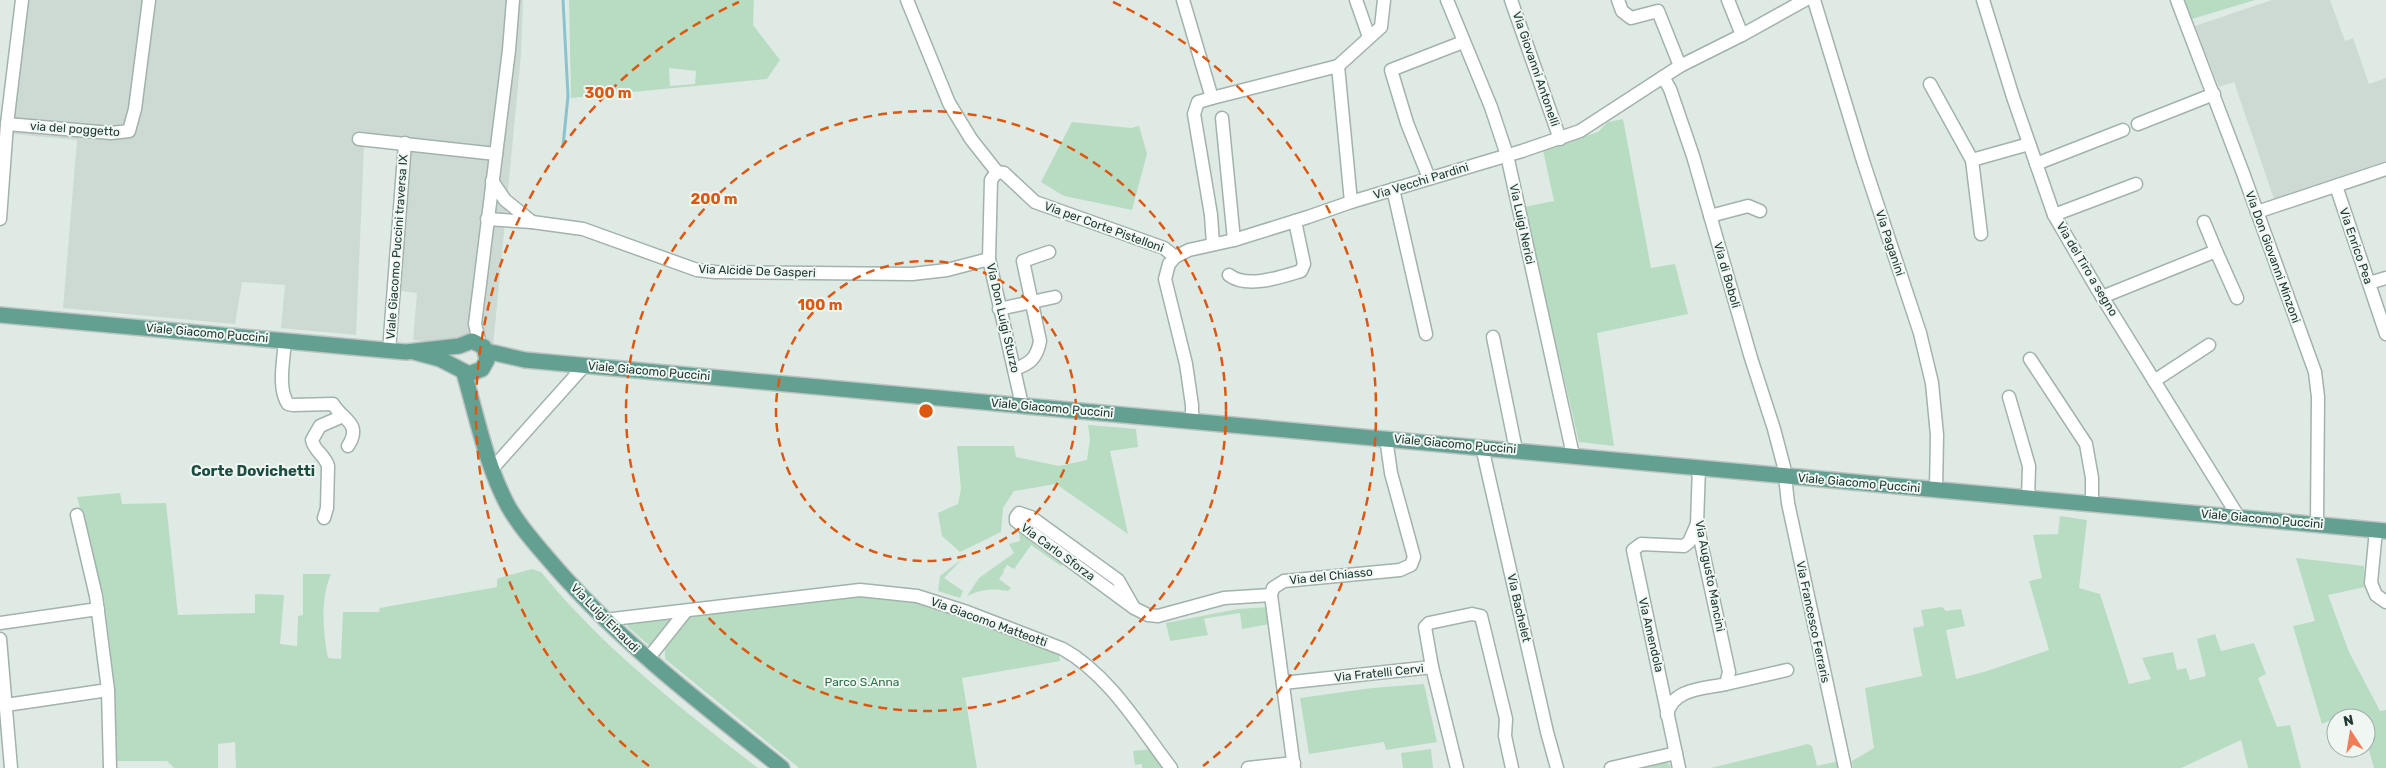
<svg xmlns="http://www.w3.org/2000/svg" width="2386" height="768" font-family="Rubik,sans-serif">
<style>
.built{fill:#cddad4}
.green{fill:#b8dcc2;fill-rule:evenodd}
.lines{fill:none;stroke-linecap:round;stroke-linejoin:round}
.stream{stroke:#87c4d0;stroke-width:3}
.minor-casing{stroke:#a2b2ac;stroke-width:15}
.major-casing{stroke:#bcc4c2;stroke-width:18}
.minor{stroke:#fff;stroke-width:12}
.major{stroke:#64a091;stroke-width:15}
.ring{fill:none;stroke:#de570e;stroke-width:2.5;stroke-dasharray:9 6}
.labels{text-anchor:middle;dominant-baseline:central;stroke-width:4;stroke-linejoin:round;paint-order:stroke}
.street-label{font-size:12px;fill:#203a33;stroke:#f0f7f3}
.park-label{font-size:12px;fill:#2b7046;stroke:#f0f7f3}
.quarter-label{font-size:15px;font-weight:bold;fill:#1d4c41;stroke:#f0f7f3}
.centre{fill:#de570e;stroke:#f0f7f3;stroke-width:2.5}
.ring-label{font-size:15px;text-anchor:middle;font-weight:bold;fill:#de570e;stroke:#f0f7f3;stroke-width:4;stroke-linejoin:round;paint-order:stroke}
</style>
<rect width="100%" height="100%" fill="#dfeae5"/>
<g class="built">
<path d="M16 0H523L521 55 493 347 413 340 417 293 401 291 411 149 364 146 356 335 281 328 285 285 242 282 235 324 63 308 77 140 2 133Z"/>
<path d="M2272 0H2330L2345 41 2353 38 2369 84 2386 78V161L2274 199 2234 82 2219 87 2195 26Z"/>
</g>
<g class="green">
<path d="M569 0H754L753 25 780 60 767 79 571 98ZM669 68 696 71 695 84 670 86Z"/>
<path d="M2185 0H2255L2192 19Z"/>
<path d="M1623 119 1651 268 1675 264 1688 314 1597 333 1614 446 1579 442 1524 207 1554 201 1543 150 1598 132 1608 122Z"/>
<path d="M1072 122 1131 128 1139 126 1147 154 1132 210 1064 196 1041 182Z"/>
<path d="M1088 425 1136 429 1138 447 1110 451 1128 534 1056 484 1014 491 1003 508 1001 532 960 552 942 536 938 513 958 504 961 489 957 446H1014L1016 457 1059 466 1087 460 1090 439Z"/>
<path d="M120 493 122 504 166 503 178 615 255 613V594L284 595 280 644 297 646 298 616 303 615V574H331C320 599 323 632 328 658L341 659 343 612H379L380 608 497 587V580L499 578 532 569 541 572C603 648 680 708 758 768H236L235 742 218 744V768H174L167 761H113L115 691 104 597 77 497Z"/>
<path d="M2060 516 2087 520 2079 588 2100 594 2129 684 2151 679 2142 658 2173 652 2177 670 2186 668 2190 680 2206 676 2197 639 2215 634 2221 651 2254 643 2266 674 2258 678 2277 727 2290 725 2301 768H2248L2241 740 2181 768H1853L1852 761 1874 748 1865 688 1922 676 1913 628 1924 626 1921 610 1942 607 1946 611 1961 609 1965 626 1946 630 1956 679 1984 672 2049 650 2029 581 2042 578 2033 535 2058 534Z"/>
<path d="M1018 526 1036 538 1033 543 1062 564 1061 566 1031 545 1014 569 1007 565 1003 571 1004 572 999 579 1011 588 1008 591C993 588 981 589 967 596L979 578 1014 553 1009 544 1020 541Z"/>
<path d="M963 558 944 578 963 591 960 598 938 591 940 576Z"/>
<path d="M2296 558 2364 566 2365 587 2328 595 2349 652 2380 711 2386 710V768H2374L2366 740V718H2336L2322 724 2293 626 2315 621Z"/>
<path d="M851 595 905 597 946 609 1059 654 1060 661 962 678 977 768H799L665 659V648L690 617Z"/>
<path d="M1268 607 1270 624 1242 629 1240 613 1208 618 1204 619 1208 635 1170 641 1166 623 1238 609Z"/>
<path d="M672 618 650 646 628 627 627 624Z"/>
<path d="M1424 684 1437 742 1386 750 1384 742 1309 754 1300 698 1372 688Z"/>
<path d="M1808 744 1812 746 1817 766 1839 761 1841 768H1711Z"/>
<path d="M1153 749 1165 768H1142V764L1135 765 1133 751Z"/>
<path d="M1431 749 1433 768H1403L1401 753Z"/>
<path d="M1663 761 1670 765 1671 768H1628Z"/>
</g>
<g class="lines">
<path class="stream" d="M563 146 568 96 563 0"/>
<defs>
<g id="minor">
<path d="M907 0 949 103 971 139 997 172 1004 173 1035 202 1164 248 1175 257"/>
<path d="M1183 0 1212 98 1338 66"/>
<path d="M1356 0 1369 37"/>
<path d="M1447 0 1491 107 1507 155 1573 455"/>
<path d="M1511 0 1560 139"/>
<path d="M1618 0 1622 11 1631 18 1658 11 1680 66"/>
<path d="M1728 0 1742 35"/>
<path d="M1814 0 1863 161 1920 333 1932 383 1937 435 1936 490"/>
<path d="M1983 0 2013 97 2054 215 2096 287 2238 516"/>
<path d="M2177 0 2243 173 2315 372 2318 397 2317 523"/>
<path d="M1663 77 1670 89 1693 156 1751 358 1774 429 1784 467 1788 503 1845 768"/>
<path d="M1930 84 1972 160 1981 234"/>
<path d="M1212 98 1198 102 1194 114 1211 215 1213 244"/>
<path d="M1222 118 1234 240"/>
<path d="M7 124 111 133 129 131 135 109 149 0"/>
<path d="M2138 124 2214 94"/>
<path d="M359 139 496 154"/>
<path d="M1972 160 2029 144"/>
<path d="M2036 164 2123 130"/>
<path d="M997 172 991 180 989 259 1022 405"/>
<path d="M1429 178 1407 123 1391 70 1463 42"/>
<path d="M492 181 505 200 532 222"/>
<path d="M2336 186 2386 334"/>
<path d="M1393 189 1426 334"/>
<path d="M1351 202 1338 66 1381 27 1384 0"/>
<path d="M2257 212 2386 169"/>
<path d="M2054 215 2136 184"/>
<path d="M1710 216 1748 206 1760 211"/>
<path d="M0 219 7 124 22 0"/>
<path d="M487 219 532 222 583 229 697 270 715 272 912 274 947 270 989 259"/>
<path d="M2216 251 2237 298"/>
<path d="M1229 275C1247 289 1281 277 1301 271L1304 264 1295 221"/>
<path d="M2369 283 2386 278"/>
<path d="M2102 297 2216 251 2204 222"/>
<path d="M999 309 1055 297"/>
<path d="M1493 337 1516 450"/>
<path d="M285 340C284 359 277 388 288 404L293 405 333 404C342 420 363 423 348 446"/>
<path d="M480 344 475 324 509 50 513 0"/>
<path d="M389 351 405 143"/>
<path d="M2030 359 2086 444 2092 478V504"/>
<path d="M1014 369C1030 364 1037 358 1040 341L1023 261 1049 252"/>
<path d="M2154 381 2209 345"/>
<path d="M2009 397 2029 466 2028 499"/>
<path d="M1192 421V405L1186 364 1165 279 1169 264 1175 257 1189 250 1234 240 1308 217 1351 202 1522 151 1580 131 1680 66 1742 35 1805 0"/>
<path d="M1482 447 1547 732 1557 768"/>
<path d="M492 469 585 365"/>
<path d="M77 515 96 596 108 690 110 768"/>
<path d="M324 518 327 508 328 466C325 455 314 451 312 440L320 426 343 416"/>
<path d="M2376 530 2371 583 2376 595 2386 602"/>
<path d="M1134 608 1118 580 1031 517 1019 513 1016 517V521L1134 608 1148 615 1158 616 1224 598 1271 595"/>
<path d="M604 620 860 590 917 596 967 612 1063 649C1109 675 1139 726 1171 768"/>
<path d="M0 623 98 609"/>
<path d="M0 639 11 768"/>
<path d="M647 660 686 611"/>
<path d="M1432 667 1425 627 1429 623 1472 614 1481 616 1506 719 1505 736 1512 768"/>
<path d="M1283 683 1432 667 1457 768"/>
<path d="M1726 684 1787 670"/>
<path d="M6 705 108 690"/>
<path d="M1667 715C1672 688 1704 689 1726 684L1729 672 1697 524 1699 467"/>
<path d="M1248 768 1294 763"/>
<path d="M1294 768 1271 595 1273 588 1284 581 1400 570 1411 565 1414 557 1391 473 1386 438"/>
<path d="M1611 768 1676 753"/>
<path d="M1679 768 1633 550 1641 544 1684 546 1689 542 1697 524"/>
</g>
<g id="major">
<path d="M0 315 406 352 459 346 472 341 484 347 487 360 482 369 469 374 440 359 414 352"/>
<path d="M486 351 525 360 2386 531"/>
<path d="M464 373C477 417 486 465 508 506 521 529 540 549 557 569 624 645 703 705 782 768"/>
</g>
</defs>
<use href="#minor" class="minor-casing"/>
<use href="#major" class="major-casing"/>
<use href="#minor" class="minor"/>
<use href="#major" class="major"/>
</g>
<g class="ring">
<circle cx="926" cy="411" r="150"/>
<circle cx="926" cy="411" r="300"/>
<path d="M649 766A450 450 0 0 1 739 2M1113 2A450 450 0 0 1 1203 766"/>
</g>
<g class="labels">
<g class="street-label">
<text transform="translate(1536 69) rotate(71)">Via Giovanni Antonelli</text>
<text transform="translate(75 129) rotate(4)">via del poggetto</text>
<text transform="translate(1421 181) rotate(-17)">Via Vecchi Pardini</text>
<text transform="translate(1522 224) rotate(78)">Via Luigi Nerici</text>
<text transform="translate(1104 227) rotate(20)">Via per Corte Pistelloni</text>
<text transform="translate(1890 243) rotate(72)">Via Paganini</text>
<text transform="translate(2356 246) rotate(71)">Via Enrico Pea</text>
<text transform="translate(397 247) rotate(-86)">Viale Giacomo Puccini traversa IX</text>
<text transform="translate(2273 257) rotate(70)">Via Don Giovanni Minzoni</text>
<text transform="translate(2087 269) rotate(59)">Via del Tiro a segno</text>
<text transform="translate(757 271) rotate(2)">Via Alcide De Gasperi</text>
<text transform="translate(1727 275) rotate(74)">Via di Boboli</text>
<text transform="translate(1003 318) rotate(77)">Via Don Luigi Sturzo</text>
<text transform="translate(207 333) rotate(5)">Viale Giacomo Puccini</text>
<text transform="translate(649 371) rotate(5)">Viale Giacomo Puccini</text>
<text transform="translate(1052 408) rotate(5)">Viale Giacomo Puccini</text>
<text transform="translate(1455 444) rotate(5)">Viale Giacomo Puccini</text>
<text transform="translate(1859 483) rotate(5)">Viale Giacomo Puccini</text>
<text transform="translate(2262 519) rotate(5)">Viale Giacomo Puccini</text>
<text transform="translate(1058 552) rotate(36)">Via Carlo Sforza</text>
<text transform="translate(1331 576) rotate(-6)">Via del Chiasso</text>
<text transform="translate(1710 576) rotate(79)">Via Augusto Mancini</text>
<text transform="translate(1519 608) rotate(77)">Via Bachelet</text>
<text transform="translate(605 618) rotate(45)">Via Luigi Einaudi</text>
<text transform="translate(989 622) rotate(20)">Via Giacomo Matteotti</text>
<text transform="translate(1813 622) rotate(78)">Via Francesco Ferraris</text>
<text transform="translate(1651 635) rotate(77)">Via Amendola</text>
<text transform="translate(1379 673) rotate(-6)">Via Fratelli Cervi</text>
</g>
<g class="park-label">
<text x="862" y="682">Parco S.Anna</text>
</g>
<g class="quarter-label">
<text x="253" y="471">Corte Dovichetti</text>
</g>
</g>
<circle cx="926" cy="411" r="8" class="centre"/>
<g class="ring-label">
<text x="608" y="98">300 m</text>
<text x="714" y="204">200 m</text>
<text x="820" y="310">100 m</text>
</g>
<g transform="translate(2351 733) rotate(348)"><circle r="24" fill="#f0f7f3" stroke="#9daba6"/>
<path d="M0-4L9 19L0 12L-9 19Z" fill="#f07d57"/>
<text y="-8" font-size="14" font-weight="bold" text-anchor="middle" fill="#203a33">N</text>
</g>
</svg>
